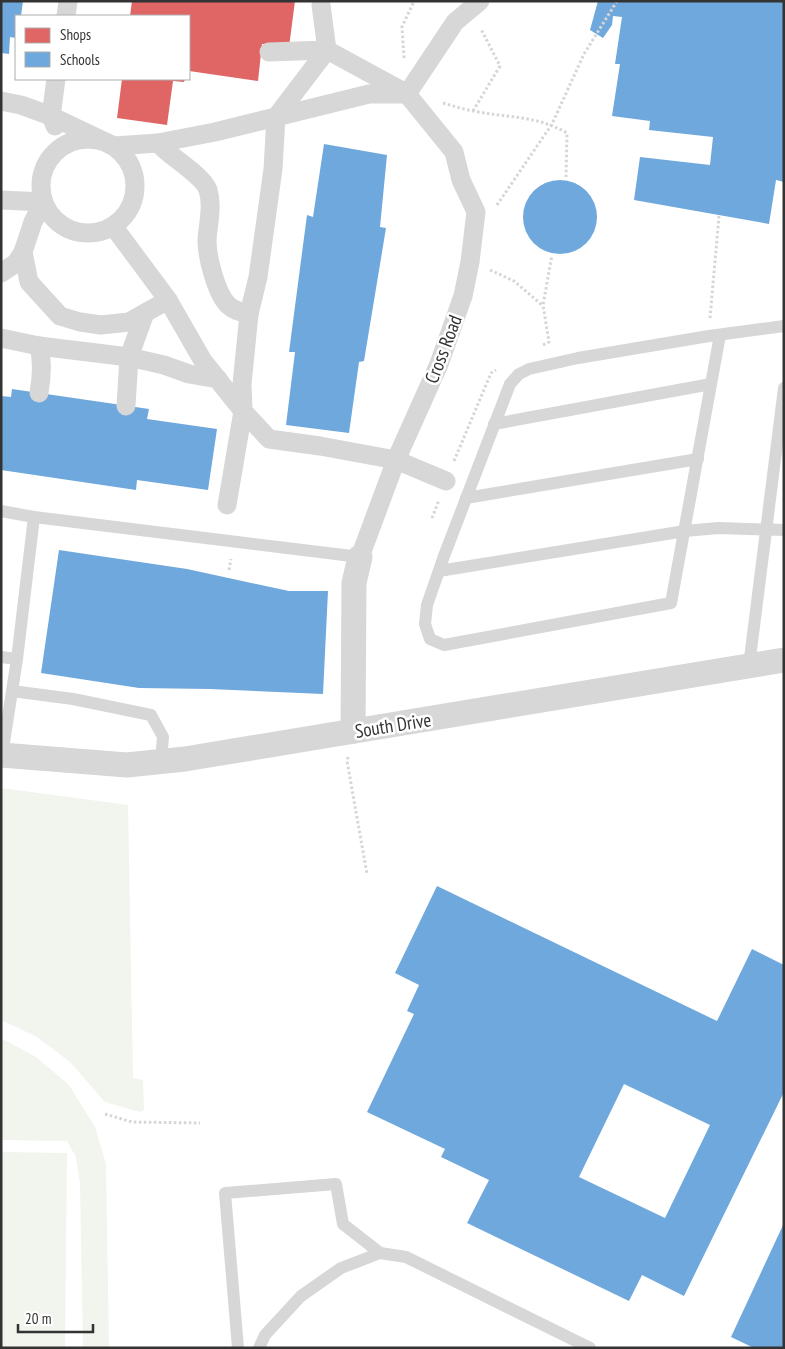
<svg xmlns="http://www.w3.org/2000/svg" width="785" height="1349" font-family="'PT Sans Narrow',sans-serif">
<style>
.green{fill:#f1f5ed}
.shops{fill:#e06666}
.schools{fill:#6fa8dc;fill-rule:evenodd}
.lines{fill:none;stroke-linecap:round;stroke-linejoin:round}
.path{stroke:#d6d6d6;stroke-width:3;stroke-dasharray:2.5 2.5;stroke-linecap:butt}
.service{stroke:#d7d7d7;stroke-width:12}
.pedestrian{stroke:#d7d7d7;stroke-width:19}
.minor{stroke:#d7d7d7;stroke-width:25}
.labels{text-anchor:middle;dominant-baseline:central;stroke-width:5;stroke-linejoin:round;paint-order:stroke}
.street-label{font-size:19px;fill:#333;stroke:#fff}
</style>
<rect width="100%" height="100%" fill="#fff"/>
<g class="green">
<path d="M1 788 128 805 133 1078 143 1080 144 1110 140 1112 105 1102 70 1062 37 1037 1 1020Z"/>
<path d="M1 1038 36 1057 69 1085 95 1127 106 1164 109 1348H83L80 1183 76 1157 67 1141 1 1140Z"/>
<path d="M1 1152 67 1153 65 1348H1Z"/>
</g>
<g class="shops">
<path d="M132 1H295L289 47 262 44 258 81 189 71V16H130Z"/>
<path d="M122 79H185L184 82 173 81 167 125 117 118Z"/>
</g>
<g class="schools">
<path d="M1 1H23L21 16H16V38L10 37 9 54 1 53Z"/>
<path d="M598 1H784V182L776 180 769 224 634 200 640 157 710 165 713 137 649 130 650 121 612 116 620 64H615L622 17 613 16 612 25 603 38 590 30Z"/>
<path d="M324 144 387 155 380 227 386 228 364 361 359 362 349 433 286 425 295 352H289L307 215 313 217Z"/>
<circle cx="560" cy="217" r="37"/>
<path d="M12 389 149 409 147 419 217 429 208 490 137 480 136 490 1 470V396L11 397Z"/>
<path d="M59 550 187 569 289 591H328L323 694 210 689 139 688 41 673Z"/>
<path d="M437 886 717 1021 752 949 784 965V1092L684 1296 642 1275 629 1301 467 1223 489 1180 441 1157 445 1149 367 1112 414 1014 407 1011 419 985 395 973ZM624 1084 710 1125 665 1218 579 1177Z"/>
<path d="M784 1223V1348H754L731 1337Z"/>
</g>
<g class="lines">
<g class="path">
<path d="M404 58 402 27 414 1"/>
<path d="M443 103C453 106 463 109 473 111 507 118 536 115 567 133L566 177"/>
<path d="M473 111 500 66 481 29"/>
<path d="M497 205 552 124 584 54 617 1"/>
<path d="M490 270 514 281 542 305"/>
<path d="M710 318 719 216"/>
<path d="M543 345 549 342 543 305 552 255"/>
<path d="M454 461 491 373 496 370"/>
<path d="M432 518 439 500"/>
<path d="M229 570 231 559"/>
<path d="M348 757 347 761 367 874"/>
<path d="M105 1114 132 1122 200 1123"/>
</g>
<g class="service">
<path d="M720 335 671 603 444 645 430 639 425 624 427 605 444 556 510 384 519 374 529 369 578 358 709 336 784 326"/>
<path d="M494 424 711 384"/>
<path d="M466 498 698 459"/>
<path d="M1 511 34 517 360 557"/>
<path d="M439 571 685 531 718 528 784 530"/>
<path d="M1 657 17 659"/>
<path d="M749 666 784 388"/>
<path d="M12 691 73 699 151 715 163 737 161 761"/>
<path d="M2 755 17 659 34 517"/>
<path d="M238 1348 225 1193 336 1184 343 1224 380 1253"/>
<path d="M259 1348 265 1335 301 1296 341 1268 380 1253 406 1257 590 1348"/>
</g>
<g class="pedestrian">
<path d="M66 16 68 1"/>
<path d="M269 52 327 50 406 93"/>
<path d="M1 101 21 105 51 116 114 146 158 143 215 132 369 94H407"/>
<path d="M55 126 51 116 56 79"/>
<circle cx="88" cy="186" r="47"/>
<path d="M158 143C171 158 203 175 208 190 213 206 208 224 207 240 207 257 216 293 228 305 234 311 241 312 249 314"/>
<path d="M1 200 43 202 33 222 23 252 16 263 1 273"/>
<path d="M113 226 168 300 203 361 243 411 269 439 320 446 396 460 446 481"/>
<path d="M23 252 29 282 60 316 80 322 101 325 129 322 168 300"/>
<path d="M1 338 39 346 129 357 164 365 189 374 218 379"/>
<path d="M39 346C43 362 42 376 39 393"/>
<path d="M126 406 129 357 145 313"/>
<path d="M227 505 243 411 242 384 249 314 258 277 273 169 276 117 327 50 321 5"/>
<path d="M360 557 396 460 439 364 463 296 470 262 476 212 461 180 454 152 407 94 455 22 480 1"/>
</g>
<g class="minor">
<path d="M353 731 354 583 360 557"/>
<path d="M1 755 127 765 185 759 784 660"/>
</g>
</g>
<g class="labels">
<g class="street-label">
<text transform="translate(443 349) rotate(-69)">Cross Road</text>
<text transform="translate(393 725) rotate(-9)">South Drive</text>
</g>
</g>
<rect width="785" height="1349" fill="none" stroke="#333333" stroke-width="5"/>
<rect x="15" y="15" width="175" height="65" fill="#ffffff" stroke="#adadad"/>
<rect x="25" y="28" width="25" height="15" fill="#e06666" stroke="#adadad"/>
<text x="60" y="40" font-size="15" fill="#333333">Shops</text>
<rect x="25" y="52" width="25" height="15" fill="#6fa8dc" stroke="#adadad"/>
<text x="60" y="65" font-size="15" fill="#333333">Schools</text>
<path d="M18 1324v8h75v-8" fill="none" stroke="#333333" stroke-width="2.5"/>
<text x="25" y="1324" font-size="15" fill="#333333" stroke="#ffffff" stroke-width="4" paint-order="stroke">20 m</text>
</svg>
